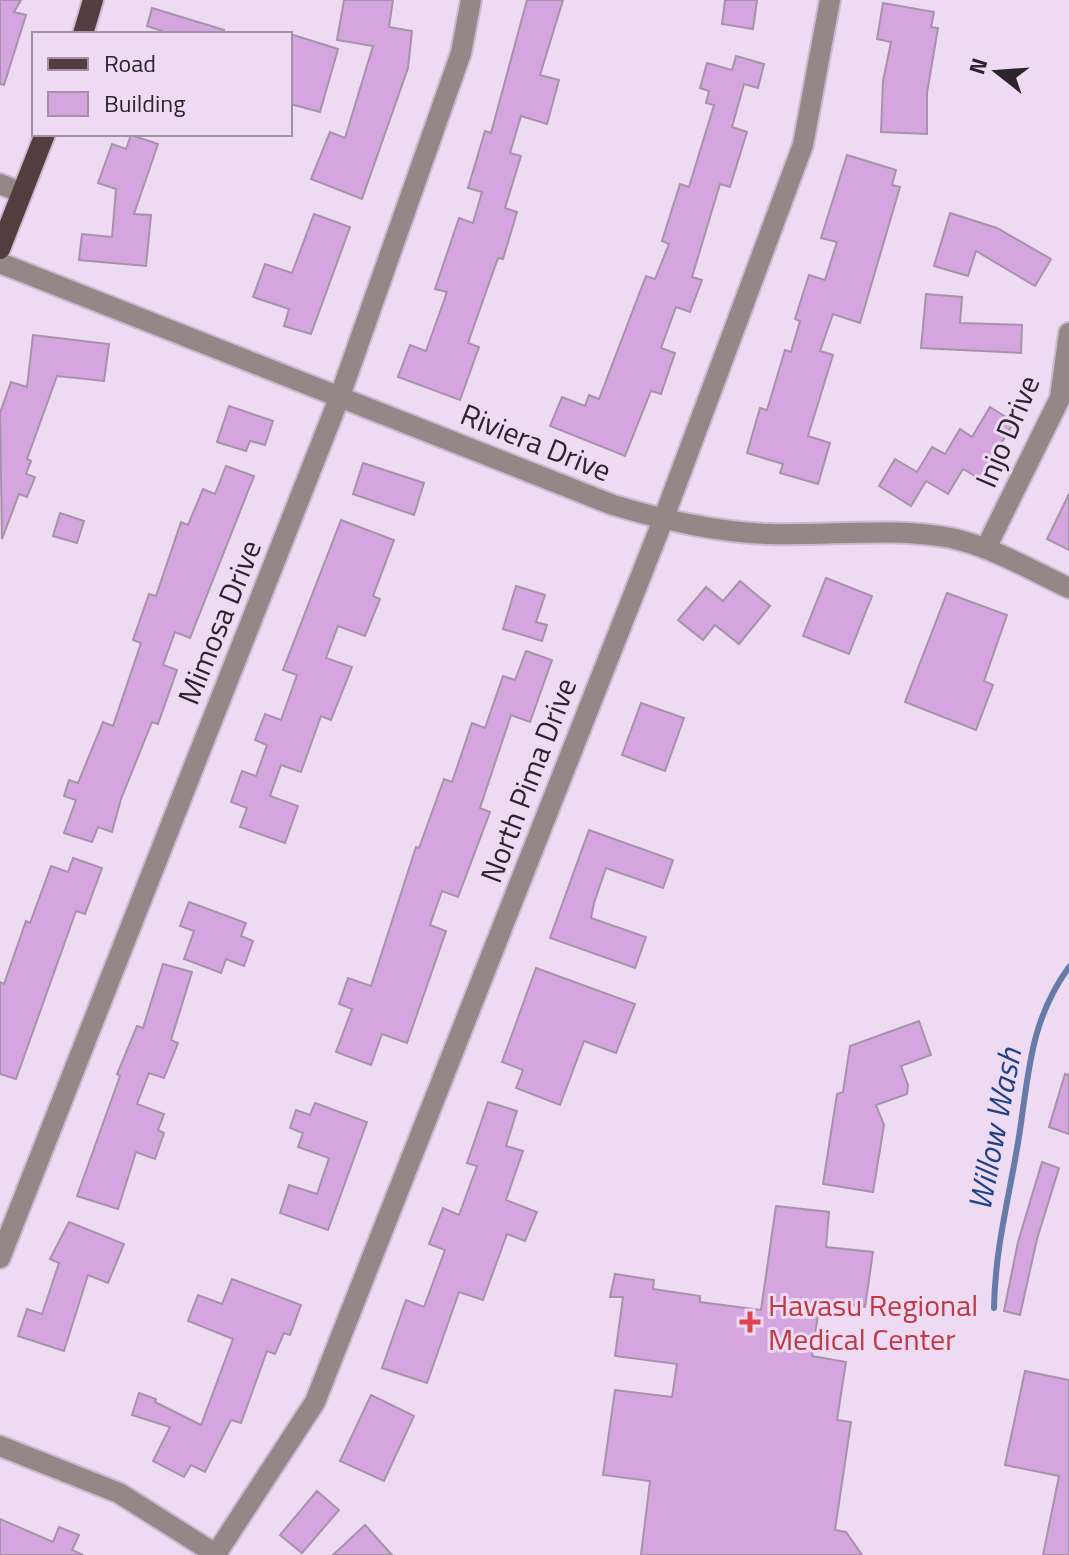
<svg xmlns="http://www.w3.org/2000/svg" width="1069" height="1555" font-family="'Titillium Web',sans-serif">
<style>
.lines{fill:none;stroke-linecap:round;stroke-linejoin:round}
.stream{stroke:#667ba7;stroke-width:6}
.building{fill:#d4a5de;stroke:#a693aa;stroke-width:2}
.minor-casing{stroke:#cbb9cf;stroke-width:24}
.major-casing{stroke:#cbb9cf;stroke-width:24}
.minor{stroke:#958687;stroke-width:20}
.major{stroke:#553d3f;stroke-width:20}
.health-dot{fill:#e0444e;stroke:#eedaf3;stroke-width:3}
.labels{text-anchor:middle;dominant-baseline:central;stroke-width:6;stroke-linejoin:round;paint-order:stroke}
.street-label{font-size:30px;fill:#2b242d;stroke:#eedaf3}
.health-label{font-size:30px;fill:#be3a42;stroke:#eedaf3;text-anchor:start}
.water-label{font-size:32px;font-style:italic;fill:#1d4288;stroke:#eedaf3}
</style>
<rect width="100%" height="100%" fill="#eedaf3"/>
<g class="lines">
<path class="stream" d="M994 1308C995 1245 1011 1191 1020 1130 1029 1070 1031 1019 1069 967"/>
</g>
<g class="building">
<path d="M0 0H21L14 12 26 15 4 85 0 84Z"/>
<path d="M344 0H393L389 27 412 31 408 68 362 199 311 179 330 132 345 138 373 46 337 40Z"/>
<path d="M527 0H563L540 75 559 80 547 124 521 116 510 153 521 156 505 208 517 212 503 259 498 258 468 343 479 347 460 400 398 377 410 345 426 351 447 292 435 289 459 218 473 223 482 192 468 188 485 131 491 133Z"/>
<path d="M725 0H757L753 29 722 24Z"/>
<path d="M883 3 934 12 931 27 938 28 927 93V134L881 132 883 81 891 42 877 39Z"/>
<path d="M152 8 224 30 223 34H161L162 31 147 26Z"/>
<path d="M290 34 338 49 320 112 290 104Z"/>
<path d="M736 56 764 64 758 88 744 84 732 127 747 132 730 187 720 184 692 277 702 280 690 312 676 307 661 348 675 353 661 394 651 391 625 456 550 426 562 397 585 406 589 395 599 399 646 276 655 279 669 244 662 241 680 184 689 187 714 105 706 103 709 91 700 88 707 63 732 70Z"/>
<path d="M131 135 158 144 134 214 151 215 146 266 79 260 82 234 112 237 116 189 98 183 112 144 126 149Z"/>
<path d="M847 155 896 170 892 185 900 187 860 323 833 314 820 351 833 355 808 436 830 443 818 484 780 473 783 464 747 453 760 408 767 410 785 350 791 352 800 321 795 319 809 275 825 280 837 242 821 238Z"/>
<path d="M950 213 997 228 1051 259 1035 286 976 251 968 276 934 266Z"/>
<path d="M314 214 350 227 311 334 284 326 289 309 253 297 265 264 292 273Z"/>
<path d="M926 294 962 297 960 323 1022 325 1021 353 921 348Z"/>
<path d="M33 335 109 344 104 381 57 376 27 459 31 461 26 474 35 477 27 497 19 494 2 539 0 413 11 382 27 387Z"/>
<path d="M229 406 273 421 265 445 250 441 246 451 217 442Z"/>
<path d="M990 407 1014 422 980 479 963 469 948 494 926 481 911 506 879 486 895 459 917 472 932 447 945 454 960 429 972 437Z"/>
<path d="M363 463 424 483 414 515 353 494Z"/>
<path d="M226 466 254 476 190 638 175 632 163 665 177 670 158 724 152 722 121 799 112 832 98 827 92 842 64 833 76 800 64 796 69 780 78 783 103 722 113 726 141 643 133 640 149 594 156 596 181 522 188 525 203 489 215 494Z"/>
<path d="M1069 494V550L1047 539Z"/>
<path d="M60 513 84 521 77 543 53 536Z"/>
<path d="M341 520 394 540 373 596 380 599 365 636 338 626 326 658 352 667 331 720 321 716 301 772 281 765 270 796 298 806 285 843 240 827 247 808 231 802 242 771 256 776 267 745 255 740 265 714 281 720 297 675 283 670Z"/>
<path d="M826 578 872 596 849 654 803 636Z"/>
<path d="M740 581 770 606 739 644 715 625 703 640 678 620 706 587 723 601Z"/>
<path d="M516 586 545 595 536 622 547 625 542 641 503 629Z"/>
<path d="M947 593 1007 615 984 681 993 685 976 730 905 702Z"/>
<path d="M526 651 552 660 530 722 511 715 480 808 490 812 458 897 442 891 430 925 446 931 407 1043 382 1034 371 1065 336 1052 352 1009 339 1004 348 978 371 986 416 847 419 848 444 779 452 782 472 723 485 728 503 676 515 680Z"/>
<path d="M641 703 684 718 665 771 622 755Z"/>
<path d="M589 830 673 860 663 888 606 868 594 903 591 918 646 937 635 968 550 938Z"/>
<path d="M73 858 102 868 85 914 76 911 16 1079 0 1074V982L4 984 26 921 30 923 51 866 68 872Z"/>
<path d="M189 902 246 923 241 936 253 941 244 966 226 959 221 973 184 959 194 931 180 926Z"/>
<path d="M163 964 192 972 171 1040 178 1043 164 1078 149 1073 137 1104 164 1114 158 1130 164 1133 155 1159 136 1152 118 1209 77 1196 120 1076 117 1074 137 1026 143 1028Z"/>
<path d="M536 968 635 1004 616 1053 584 1041 560 1105 516 1088 523 1070 502 1062Z"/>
<path d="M919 1021 931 1055 901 1066 908 1085 907 1094 876 1105 884 1125 873 1192 823 1184 837 1094 843 1092 850 1046Z"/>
<path d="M1065 1074 1069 1075V1134L1049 1127Z"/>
<path d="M488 1102 517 1111 506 1146 523 1151 506 1200 537 1212 525 1241 507 1234 483 1300 459 1292 427 1383 382 1368 406 1300 424 1307 445 1250 429 1244 443 1208 459 1215 477 1166 467 1163Z"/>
<path d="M315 1103 367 1122 328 1230 280 1213 289 1185 317 1194 329 1158 298 1147 303 1133 290 1128 296 1110 310 1115Z"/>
<path d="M1042 1162 1059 1168 1037 1239 1020 1315 1004 1311 1018 1242Z"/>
<path d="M776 1206 829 1212 826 1247 873 1252 865 1307 820 1301 812 1356 846 1362 837 1420 851 1422 835 1530 846 1532 862 1555H641L650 1481 603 1475 615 1390 672 1397 677 1364 615 1356 623 1297H610L615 1274 654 1280 653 1289 700 1296V1302L761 1310Z"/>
<path d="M69 1222 124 1244 108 1283 88 1275 64 1351 18 1336 27 1309 42 1314 59 1263 50 1259Z"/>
<path d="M232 1279 301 1305 290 1335 284 1333 275 1354 267 1351 241 1423 231 1420 205 1472 191 1465 184 1477 153 1461 170 1427 132 1415 139 1393 156 1399 155 1402 201 1425 233 1339 188 1321 198 1295 222 1304Z"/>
<path d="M1025 1371 1069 1380V1555H1043L1059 1476 1005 1465Z"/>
<path d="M371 1395 414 1416 384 1481 340 1461Z"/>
<path d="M317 1491 339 1510 302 1553 280 1535Z"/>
<path d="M0 1519 53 1542 59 1527 79 1535 72 1550 83 1555H0Z"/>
<path d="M365 1525 392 1555H333Z"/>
</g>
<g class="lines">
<defs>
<g id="minor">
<path d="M0 184 22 193"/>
<path d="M0 263 613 505C664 520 715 532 769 534 829 536 891 527 951 538 992 547 1031 570 1069 588"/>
<path d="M986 548 1060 398 1069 333"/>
<path d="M0 1258 340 396 461 53 471 0"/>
<path d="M0 1446 119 1493 217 1555"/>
<path d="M216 1554 315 1402 663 520 803 145 830 0"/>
</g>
<g id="major">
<path d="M83 34 93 0"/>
<path d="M0 249 45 134"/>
</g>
</defs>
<use href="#minor" class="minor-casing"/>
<use href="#major" class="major-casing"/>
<use href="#minor" class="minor"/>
<use href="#major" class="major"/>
</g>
<path class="health-dot" d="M746 1310h8v8h8v8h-8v8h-8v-8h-8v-8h8z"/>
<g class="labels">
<g class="street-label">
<text transform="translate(1007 431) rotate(-67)">Injo Drive</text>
<text transform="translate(536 442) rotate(22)">Riviera Drive</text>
<text transform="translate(219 622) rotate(-68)">Mimosa Drive</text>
<text transform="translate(528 780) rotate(-69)">North Pima Drive</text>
</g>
<g class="health-label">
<text x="768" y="1305">Havasu Regional<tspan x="768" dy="34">Medical Center</tspan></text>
</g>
<g class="water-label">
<text transform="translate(994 1129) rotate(-79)">Willow Wash</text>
</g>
</g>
<rect x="32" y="32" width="260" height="104" fill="#eedaf3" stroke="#a091a4" stroke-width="2"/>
<rect x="48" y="58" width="40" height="12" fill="#553d3f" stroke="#a091a4" stroke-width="2"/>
<text x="104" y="72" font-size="24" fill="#2b242d">Road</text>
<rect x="48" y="92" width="40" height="24" fill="#d4a5de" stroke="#a091a4" stroke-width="2"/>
<text x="104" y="112" font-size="24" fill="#2b242d">Building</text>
<g transform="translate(997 72) rotate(287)" stroke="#eedaf3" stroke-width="6" paint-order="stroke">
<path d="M0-6L14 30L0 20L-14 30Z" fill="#2b242d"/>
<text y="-12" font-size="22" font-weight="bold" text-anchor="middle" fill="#2b242d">N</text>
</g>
</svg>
